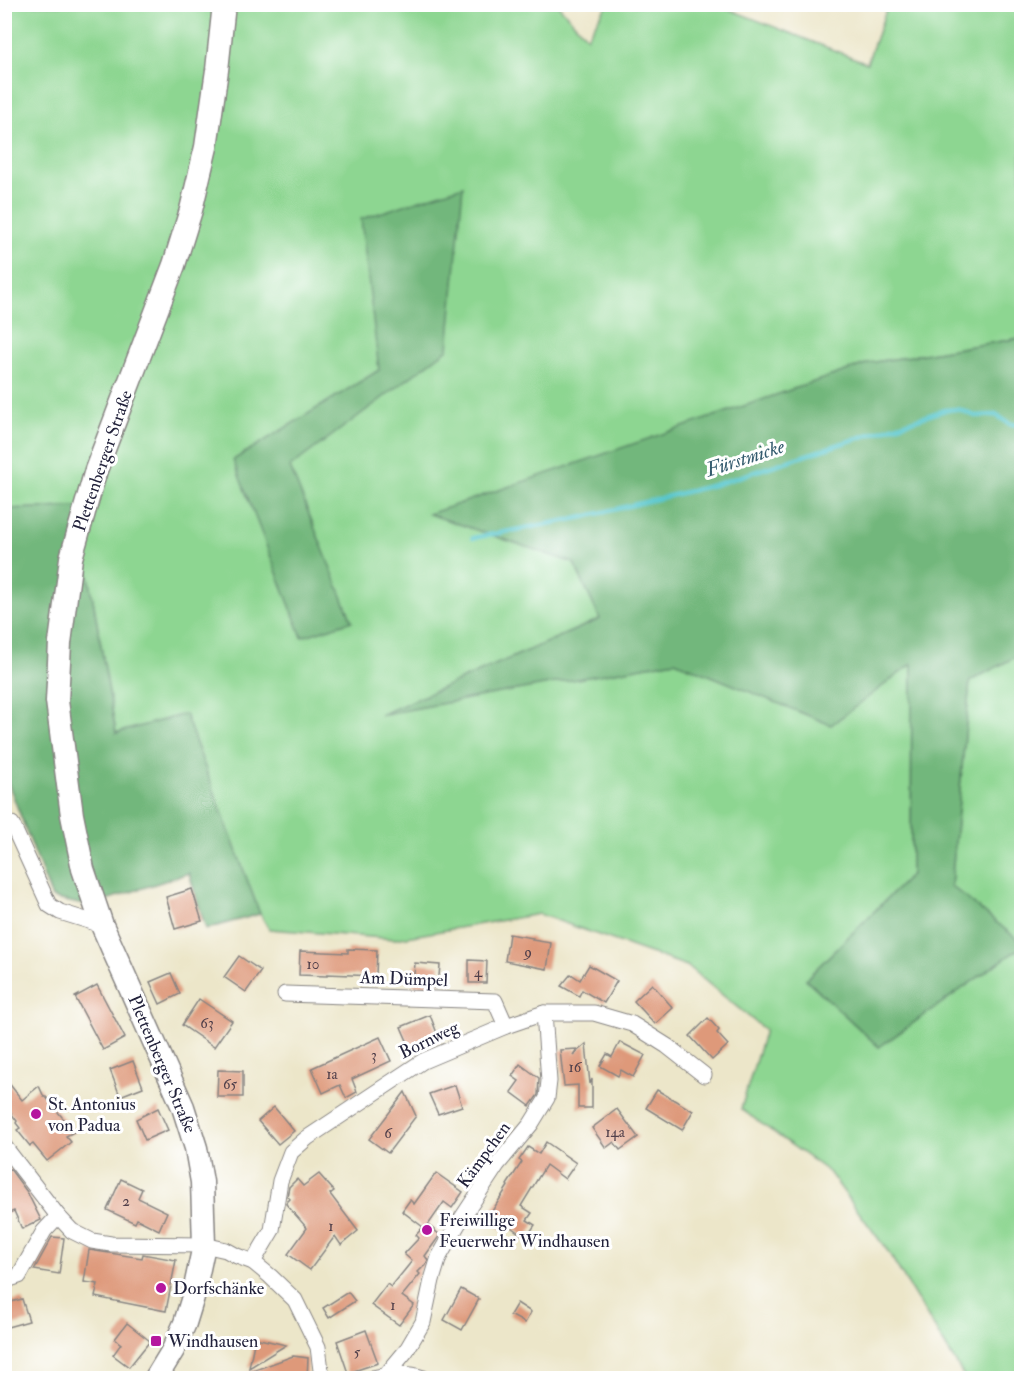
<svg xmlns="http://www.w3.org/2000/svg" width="1026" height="1383" font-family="'IM FELL Double Pica',serif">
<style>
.green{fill:#8dd691;stroke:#587c66;stroke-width:1.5}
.forest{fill:#72b77b;stroke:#4a6c5b;stroke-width:1.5}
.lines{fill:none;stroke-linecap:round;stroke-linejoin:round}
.stream{stroke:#59c7cf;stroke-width:4.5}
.building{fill:#de997a}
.street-casing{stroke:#878482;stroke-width:17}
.secondary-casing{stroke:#878482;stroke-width:25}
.street{stroke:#fff;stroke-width:15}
.secondary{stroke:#fff;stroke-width:22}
.poi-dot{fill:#b5179e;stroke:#fff;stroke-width:2}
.labels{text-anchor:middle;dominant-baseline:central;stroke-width:6;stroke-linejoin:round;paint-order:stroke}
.number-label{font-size:15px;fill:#51404b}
.street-label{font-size:18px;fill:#22223b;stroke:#fff}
.poi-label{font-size:18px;fill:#22223b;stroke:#fff;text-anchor:start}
.water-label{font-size:20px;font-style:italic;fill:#355c6f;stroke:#fff}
</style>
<rect width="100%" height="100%" fill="#fff"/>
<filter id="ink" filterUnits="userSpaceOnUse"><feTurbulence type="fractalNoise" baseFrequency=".0167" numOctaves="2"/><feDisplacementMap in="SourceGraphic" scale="12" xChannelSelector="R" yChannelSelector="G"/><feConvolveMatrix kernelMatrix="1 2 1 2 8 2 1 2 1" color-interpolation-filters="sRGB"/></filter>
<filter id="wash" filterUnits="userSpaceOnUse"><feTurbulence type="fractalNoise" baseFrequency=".008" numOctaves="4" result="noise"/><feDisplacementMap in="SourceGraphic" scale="24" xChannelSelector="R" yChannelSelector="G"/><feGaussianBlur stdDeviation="1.35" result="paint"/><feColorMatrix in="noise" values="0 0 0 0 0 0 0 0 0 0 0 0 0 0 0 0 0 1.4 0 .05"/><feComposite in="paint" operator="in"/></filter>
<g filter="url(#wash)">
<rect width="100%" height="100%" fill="#ece6c9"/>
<g class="green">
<path d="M4 5H558L587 37 607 5H718L867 63 888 5H1021V338L869 363 431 514 574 563 600 619 384 714 675 661 831 725 912 664 911 875 806 979 879 1047 1021 947V1378H965L887 1250 829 1172 741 1109 765 1030 687 966 539 914 395 939 269 929 260 914 185 715 116 733 77 507 5 509Z"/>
<path d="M1021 654V942L951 886 970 681Z"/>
</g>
<g class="forest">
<path d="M463 186 448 349 290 467 352 621 302 637 233 460 379 370 361 219Z"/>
<path d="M1021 338V654L970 681 951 886 1021 942V947L879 1047 806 979 911 875 912 664 831 725 675 661 380 715 600 619 574 563 429 514 869 363Z"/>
<path d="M77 507 116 733 185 714 260 914 206 929 189 873 88 906 52 898 5 775V509Z"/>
</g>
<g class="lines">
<path class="stream" d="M473 538 584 517 714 485 945 410 958 409 975 416 996 415 1010 424 1022 425"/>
</g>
<g id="blocks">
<g class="building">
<path d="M192 889 202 921 175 929 166 897Z"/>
<path d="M509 934 533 938 532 940 551 943 547 969 505 961Z"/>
<path d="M348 949 377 950 376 976 327 974V976L299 975 300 951 348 953Z"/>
<path d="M239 956 261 971 246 992 224 977Z"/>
<path d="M469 960 487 961 486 983H469Z"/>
<path d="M415 963 440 965 438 988 413 986Z"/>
<path d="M589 965 617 981 604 1003 582 990 579 996 561 986 571 974 580 980Z"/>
<path d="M171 973 180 994 160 1004 150 982Z"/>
<path d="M652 984 673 1008 655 1024 634 1001Z"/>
<path d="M97 985 125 1038 103 1050 75 997Z"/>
<path d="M199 999 232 1021 214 1047 182 1025Z"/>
<path d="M430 1015 440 1041 412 1052 401 1027Z"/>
<path d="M708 1018 719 1030 717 1033 728 1045 712 1060 690 1036Z"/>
<path d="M380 1037 391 1061 352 1079 357 1092 346 1098 340 1085 323 1093 312 1068Z"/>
<path d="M620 1042 645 1055 633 1077 621 1070 618 1076 600 1066 607 1054 612 1057Z"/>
<path d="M586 1044 590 1084 592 1079V1108H578V1085L564 1086 560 1050 577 1049 573 1055Z"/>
<path d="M133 1061 143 1087 120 1096 110 1070Z"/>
<path d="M520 1064 539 1078 538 1095 530 1106 511 1092 519 1081 512 1076Z"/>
<path d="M218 1070 243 1071V1097H217Z"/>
<path d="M4 1077 22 1100 39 1086 44 1097H46L74 1132 66 1136 71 1142 47 1161 33 1144 30 1146 17 1130 20 1128 16 1123 17 1121 4 1104Z"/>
<path d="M455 1085 462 1106 438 1114 429 1094Z"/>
<path d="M657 1090 693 1111 682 1130 646 1108Z"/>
<path d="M405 1092 416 1116 388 1153 369 1139Z"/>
<path d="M274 1107 294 1131 278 1144 258 1121Z"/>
<path d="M158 1108 168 1130 145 1140 136 1119Z"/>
<path d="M617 1109 638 1137 620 1150 614 1142 606 1148 592 1128Z"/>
<path d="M546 1142 576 1163 565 1179 546 1165 521 1206 532 1213 527 1220 535 1225 526 1238 508 1225 504 1231 487 1219 508 1186 507 1185 522 1162 519 1160 528 1147 539 1154Z"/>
<path d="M10 1169 27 1192 41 1220 22 1229 14 1211 4 1215V1171Z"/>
<path d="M436 1173 463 1192 452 1208 444 1202 428 1225 440 1235 425 1256 428 1260 427 1263 418 1272 420 1274 402 1296 414 1305 399 1325 371 1305 387 1284 391 1287 412 1261 404 1254 419 1238 416 1235 423 1227 402 1211 410 1200 414 1204Z"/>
<path d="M319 1174 334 1191 330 1194 358 1231 341 1245 335 1236 310 1270 288 1254 307 1228 286 1204 287 1202 290 1199 287 1196 289 1187 297 1179 303 1186Z"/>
<path d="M121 1179 142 1189 138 1198 167 1212 159 1230 137 1219 135 1223 107 1210Z"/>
<path d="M52 1237 64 1238 59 1274 34 1270Z"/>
<path d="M89 1250 142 1258 143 1254 176 1260 166 1311 95 1297 98 1284 84 1282Z"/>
<path d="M461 1289 479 1299 462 1330 444 1320Z"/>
<path d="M348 1292 355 1301 329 1318 323 1308Z"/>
<path d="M22 1299 29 1321 4 1328V1304Z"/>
<path d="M517 1303 531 1312 525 1323 510 1315Z"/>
<path d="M127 1323 150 1341 129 1367 113 1355 121 1344 115 1339Z"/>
<path d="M366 1330 378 1363 348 1373 337 1341Z"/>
<path d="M255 1338 286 1345 249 1368Z"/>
<path d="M293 1356 308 1358 307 1378H236V1377Z"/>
</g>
</g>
</g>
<g filter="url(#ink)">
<use href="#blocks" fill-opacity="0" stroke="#878482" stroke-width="1.5"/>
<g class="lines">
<defs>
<g id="street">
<path d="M12 824 49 905 60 912 102 925"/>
<path d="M285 994 495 1001 506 1026"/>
<path d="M4 1146 58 1216 72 1231 92 1241 111 1244 204 1245 226 1250 237 1256 253 1262 270 1276 295 1300 318 1347 322 1378"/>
<path d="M253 1262 272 1230 280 1181 291 1152 307 1138 423 1061 506 1026 544 1013H594L632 1024 667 1046 704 1075"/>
<path d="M4 1281 19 1276 44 1231 58 1216"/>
<path d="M386 1375 406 1351 423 1322 432 1280 439 1257 458 1224 497 1165 531 1124 547 1098 549 1081 544 1013"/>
<path d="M373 1378C389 1374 408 1372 423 1378"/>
</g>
<path id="secondary" d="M156 1378 173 1350 185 1323 193 1297 204 1245 202 1182 196 1148 183 1107 102 925 83 869 72 815 57 701 60 643 71 558 96 470 174 265 191 210 206 147 217 70 224 4"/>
</defs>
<use href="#street" class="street-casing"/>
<use href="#secondary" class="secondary-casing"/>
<use href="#street" class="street"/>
<use href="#secondary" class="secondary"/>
</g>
</g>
<g class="poi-dot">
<circle cx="36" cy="1114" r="6"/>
<circle cx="427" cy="1230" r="6"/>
<circle cx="161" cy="1288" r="6"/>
<rect x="150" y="1335" width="12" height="12" rx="3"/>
</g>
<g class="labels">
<g class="number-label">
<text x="528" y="952">9</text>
<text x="313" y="964">10</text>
<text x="478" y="972">4</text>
<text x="207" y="1023">63</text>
<text x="374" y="1055">3</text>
<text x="575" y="1067">16</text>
<text x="332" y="1074">1a</text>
<text x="230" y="1084">65</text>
<text x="615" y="1132">14a</text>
<text x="388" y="1133">6</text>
<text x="126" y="1201">2</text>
<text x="331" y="1226">1</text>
<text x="393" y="1305">1</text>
<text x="357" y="1352">5</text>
</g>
<g class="street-label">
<text transform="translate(103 461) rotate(-71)">Plettenberger Straße</text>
<text transform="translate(404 979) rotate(2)">Am Dümpel</text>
<text transform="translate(429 1040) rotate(-26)">Bornweg</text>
<text transform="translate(162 1064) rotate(67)">Plettenberger Straße</text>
<text transform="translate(484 1155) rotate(-54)">Kämpchen</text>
</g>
<g class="poi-label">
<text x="48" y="1104">St. Antonius<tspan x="48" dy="21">von Padua</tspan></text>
<text x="439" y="1220">Freiwillige<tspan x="439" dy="21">Feuerwehr Windhausen</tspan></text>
<text x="173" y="1288">Dorfschänke</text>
<text x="168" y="1341">Windhausen</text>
</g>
<g class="water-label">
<text transform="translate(745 458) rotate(-18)">Fürstmicke</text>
</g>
</g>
<rect width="1026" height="1383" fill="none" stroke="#fff" stroke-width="24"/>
</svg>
